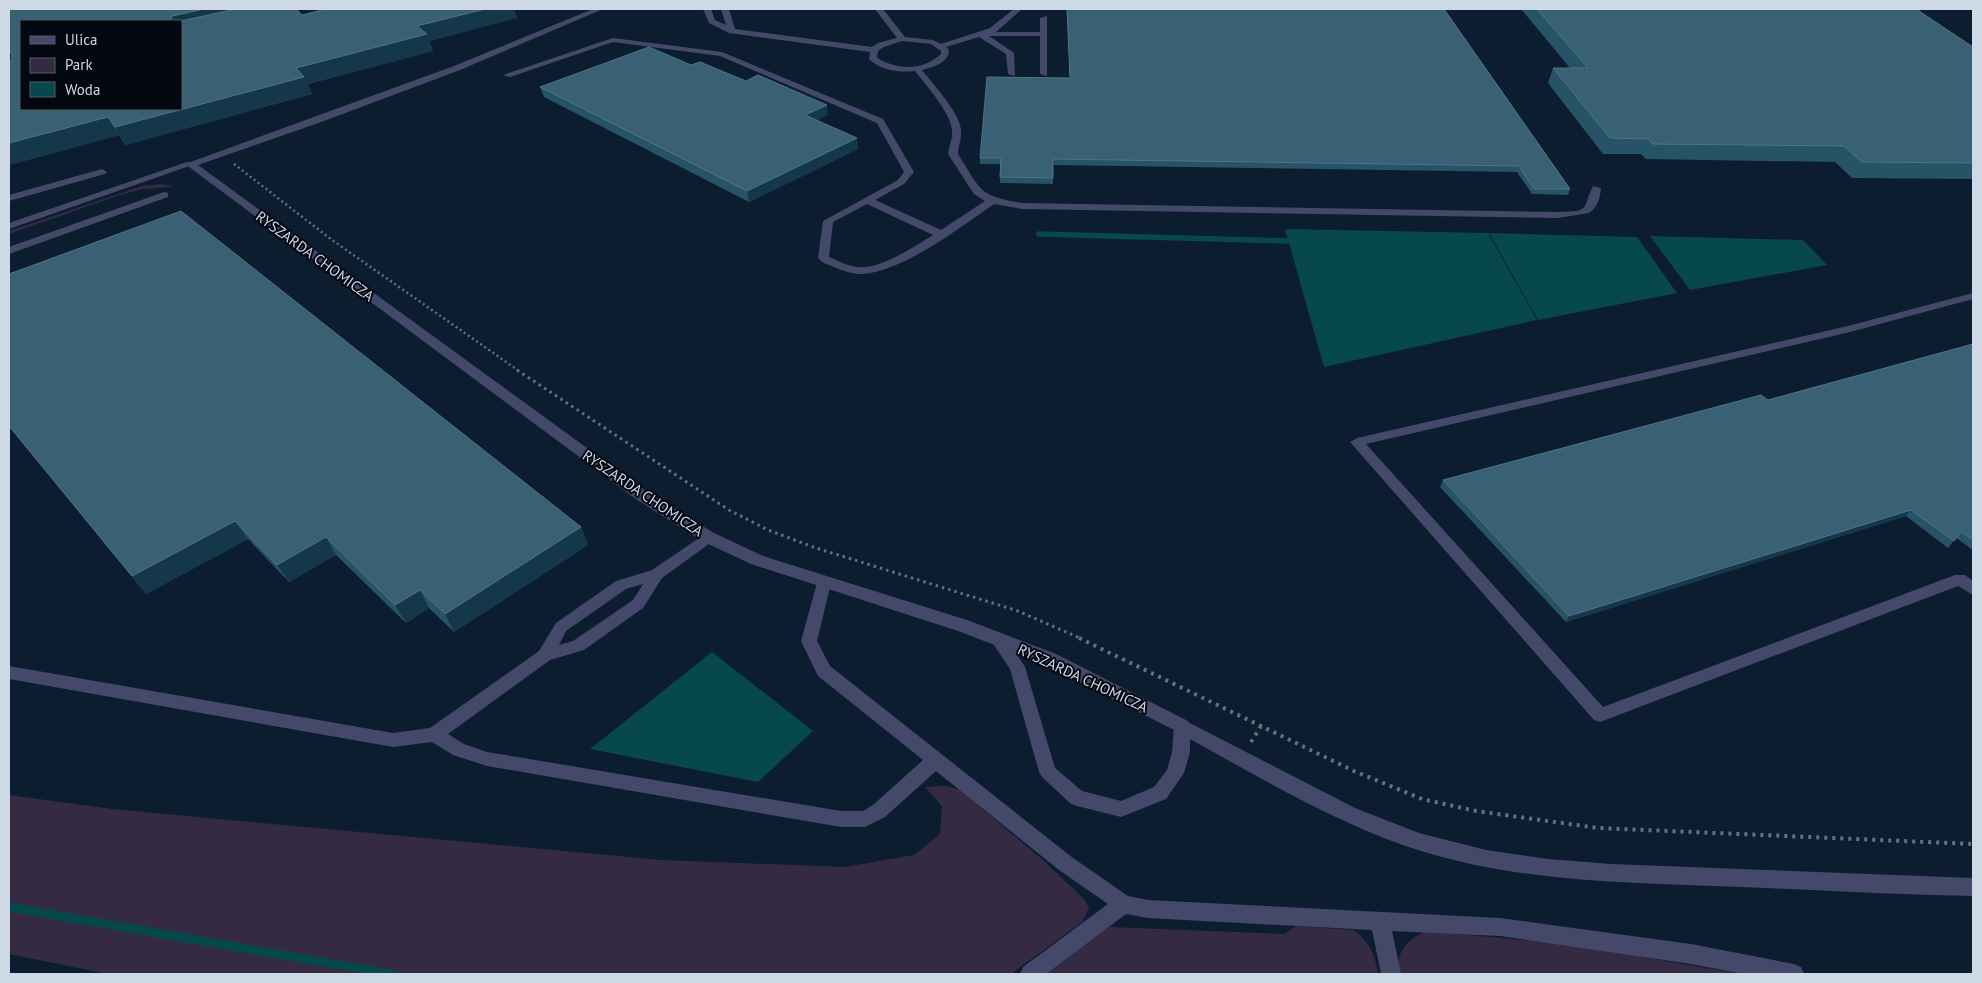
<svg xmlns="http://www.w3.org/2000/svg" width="1982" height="983" font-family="'PT Sans',sans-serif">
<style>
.green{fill:#342b43}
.water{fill:#07484d}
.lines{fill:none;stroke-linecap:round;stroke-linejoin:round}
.stream-far1{stroke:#07484d;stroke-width:5.5}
.stream{stroke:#07484d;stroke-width:9}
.path-far2{stroke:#637181;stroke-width:2.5;stroke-dasharray:2 3;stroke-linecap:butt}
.path-far1{stroke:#637181;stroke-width:3;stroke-dasharray:2.5 4;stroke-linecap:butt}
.path{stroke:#637181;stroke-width:4;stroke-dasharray:3 5;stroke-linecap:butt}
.service{fill:#444969;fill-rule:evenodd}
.minor{fill:#444969;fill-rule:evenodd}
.wall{fill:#275366}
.shaded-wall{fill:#14374a}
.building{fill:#396173;stroke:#507485}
.labels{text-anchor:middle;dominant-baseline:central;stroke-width:4;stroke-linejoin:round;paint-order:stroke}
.street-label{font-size:15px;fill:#ced9e6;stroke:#03070f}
</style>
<rect width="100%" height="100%" fill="#0c1d30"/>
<g class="green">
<path d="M162 184 174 187 142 189 117 196 9 234V231L142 186Z"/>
<path d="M947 786 960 790 1043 860 1085 900 1089 908 1082 922 1011 974H108L9 954V795L112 809 661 860 845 867 914 855 940 834 942 806 925 787Z"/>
<path d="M1296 926 1354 930C1370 943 1375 954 1378 974H1042L1099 932 1110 927 1285 934Z"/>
<path d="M1427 931 1566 944 1743 974H1399C1395 952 1407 939 1427 931Z"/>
</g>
<g class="water">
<path d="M1285 229 1488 233 1537 320 1324 367Z"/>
<path d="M1489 233 1637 237 1677 293 1538 320Z"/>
<path d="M1650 236 1803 240 1827 265 1690 290Z"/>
<path d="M712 652 813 731 758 782 590 749Z"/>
</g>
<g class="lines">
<path class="stream-far1" d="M1039 234 1288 241"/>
<path class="stream" d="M9 907 391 974"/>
<path class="path-far2" d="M234 164 332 240 519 371"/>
<path class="path-far1" d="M517 370 729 510 768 530 816 548 1018 611 1082 639"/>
<g class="path">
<path d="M1079 638 1354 771 1422 799 1476 811 1598 828 1973 844"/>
<path d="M1251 742 1261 726"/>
</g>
<g class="service">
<path d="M703 9H711L715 20 726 25 721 9H729L735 29 872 47 878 43 897 38 875 9H883L905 37 933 40 941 44 990 28 1014 9H1022L996 32H1040V18L1047 16V76L1040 74V36H989L1014 53 1015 76 1008 74 1006 54 979 37 946 47 949 50C949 63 933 67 922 70 933 84 960 113 961 130 962 138 958 146 958 154 981 190 978 196 1022 203L1558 212C1591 211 1581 211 1593 186L1601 188C1600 198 1598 207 1589 213L1558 218 1022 209 994 204C959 228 907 269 864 274 855 275 843 271 834 267 829 265 822 263 818 258L823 221 898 180 904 172 877 123 720 56 613 42 510 77 503 75 613 38 722 52 883 119 914 172 904 184 875 200 941 230 985 201 974 194 948 154C949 146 953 138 952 131 952 114 925 84 915 71 899 73 880 70 869 59L870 52 729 33 709 23ZM902 41 931 44 941 51V54C923 71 897 70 877 58L878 51 884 47ZM867 204 933 235C915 246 880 270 858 267 848 266 838 261 829 257L833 222Z"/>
<path d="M187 162 195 164 9 229V223Z"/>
<path d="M102 169 107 172 105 174 9 201V195Z"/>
<path d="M164 192 168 193V197L9 254V247Z"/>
<path d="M1973 293V299L1850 332 1366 444 1603 707 1955 575H1965L1973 581V595L1958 586 1600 722 1594 720 1350 442 1357 438 1848 326Z"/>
<path d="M708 532 713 533 715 537 713 541 662 578 643 608 584 650 550 660 448 734 464 744 487 752 841 811H863L873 805 923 760 818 676 801 641 817 583 819 579H829L831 583 817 641 830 666 1073 858 1128 896 1148 900 1500 918 1691 944 1794 964 1801 967 1804 974H1744L1691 964 1500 936 1392 931 1401 974H1381L1372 930 1148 918 1126 914 1046 974H1020L1023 967 1108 904 1059 870 936 771 885 817 865 827H841L487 766 453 755 432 742 393 747 9 679V666L393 733 430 728 539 651 556 623 616 581 652 570ZM643 584 633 600 573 641 559 645 566 631 626 589Z"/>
<path d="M998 633 1004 635 1025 667 1055 768 1082 791 1121 801 1154 787 1167 770 1172 752 1174 726 1176 721 1182 719 1355 808 1419 833 1486 850 1548 859 1611 864 1973 878V896C1896 895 1818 890 1741 887 1633 883 1525 883 1421 851 1339 825 1264 780 1190 739V752L1184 773 1166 799 1121 817 1077 806 1071 804 1042 777 1039 772 1010 669 990 639 992 635Z"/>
</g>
<path class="minor" d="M593 9H603L460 70 324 121 198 165 646 491 714 533 763 556 970 621 1056 654 1188 721 1191 726 1188 731 1182 734 1176 731 1044 664 958 631 751 564 702 541 636 499 185 164 454 66Z"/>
</g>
<g class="wall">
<path d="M9 9 302 15 514 9 517 18 429 41 433 51 308 84 312 94 125 145 119 135 9 165Z"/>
<path d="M1067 9H1444L1570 189 1568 195 1532 194 1517 172 1053 165V184L1000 183V164H980V158L1070 78Z"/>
<path d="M1521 9H1916L1973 47V179L1852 178 1835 162 1646 159 1641 154H1603L1548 83 1553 68H1570Z"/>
<path d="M691 65 828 115 817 120 858 149 749 202 544 97 540 87Z"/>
<path d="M1973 344V550L1956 538 1948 548 1906 516 1566 622 1440 487 1443 480 1768 400Z"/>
<path d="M9 426 581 527 588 545 454 632 429 608 406 623 336 555 289 582 248 539 146 594Z"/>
</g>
<g class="shaded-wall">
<path d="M204 9H282L181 21H171L172 16Z"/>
<path d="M485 9H514L517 18 429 41 433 51 308 84 312 94 125 145 115 127 296 68 417 26Z"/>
<path d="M10 52 20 69 9 73V53Z"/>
<path d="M827 105 828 115 806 126 805 115Z"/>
<path d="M108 117 119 135 9 165V143Z"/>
<path d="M857 138 858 149 749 202 747 191Z"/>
<path d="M1911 510 1906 516 1566 622 1569 616Z"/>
<path d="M235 521 248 539 146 594 132 576Z"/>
<path d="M581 527 588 545 454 632 445 614Z"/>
<path d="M326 537 336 555 289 582 277 565Z"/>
<path d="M420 590 429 608 406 623 395 605Z"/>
</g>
<g class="building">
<path d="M9 9H204L172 16 171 21H21V109H181V21L236 9H296L302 15 326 9H485L417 26 427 34 296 68 304 77 115 127 108 117 9 143V61L12 60V54L10 52 9 53Z"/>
<path d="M1067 9H1444L1570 189H1534L1519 166 1053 159V178L1000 177 1001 158H980L987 77 1070 78Z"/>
<path d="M1537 9H1916L1973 47V163L1862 162 1844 146 1653 144 1648 139 1610 138 1553 68H1588Z"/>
<path d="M649 47 691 65 700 62 746 81 758 75 827 105 805 115 857 138 747 191 540 87Z"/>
<path d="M181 211 581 527 445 614 420 590 395 605 326 537 277 565 235 521 132 576 9 426V274Z"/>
<path d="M1973 344V540L1961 532 1954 541 1911 510 1569 616 1443 480 1761 395 1768 400Z"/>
</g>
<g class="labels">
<g class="street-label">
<text transform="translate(315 256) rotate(36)">RYSZARDA CHOMICZA</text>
<text transform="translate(643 493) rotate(34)">RYSZARDA CHOMICZA</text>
<text transform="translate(1083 678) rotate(25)">RYSZARDA CHOMICZA</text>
</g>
</g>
<rect width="1982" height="983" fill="none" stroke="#ced9e6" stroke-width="20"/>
<rect x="20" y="20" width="162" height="90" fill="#03070f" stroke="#545b65"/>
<rect x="30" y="36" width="25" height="8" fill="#444969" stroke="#545b65"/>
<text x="65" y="45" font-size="15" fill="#ced9e6">Ulica</text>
<rect x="30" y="58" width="25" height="15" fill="#342b43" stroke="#545b65"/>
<text x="65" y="70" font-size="15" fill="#ced9e6">Park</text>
<rect x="30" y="82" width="25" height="15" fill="#07484d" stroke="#545b65"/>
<text x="65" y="95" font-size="15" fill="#ced9e6">Woda</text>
</svg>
